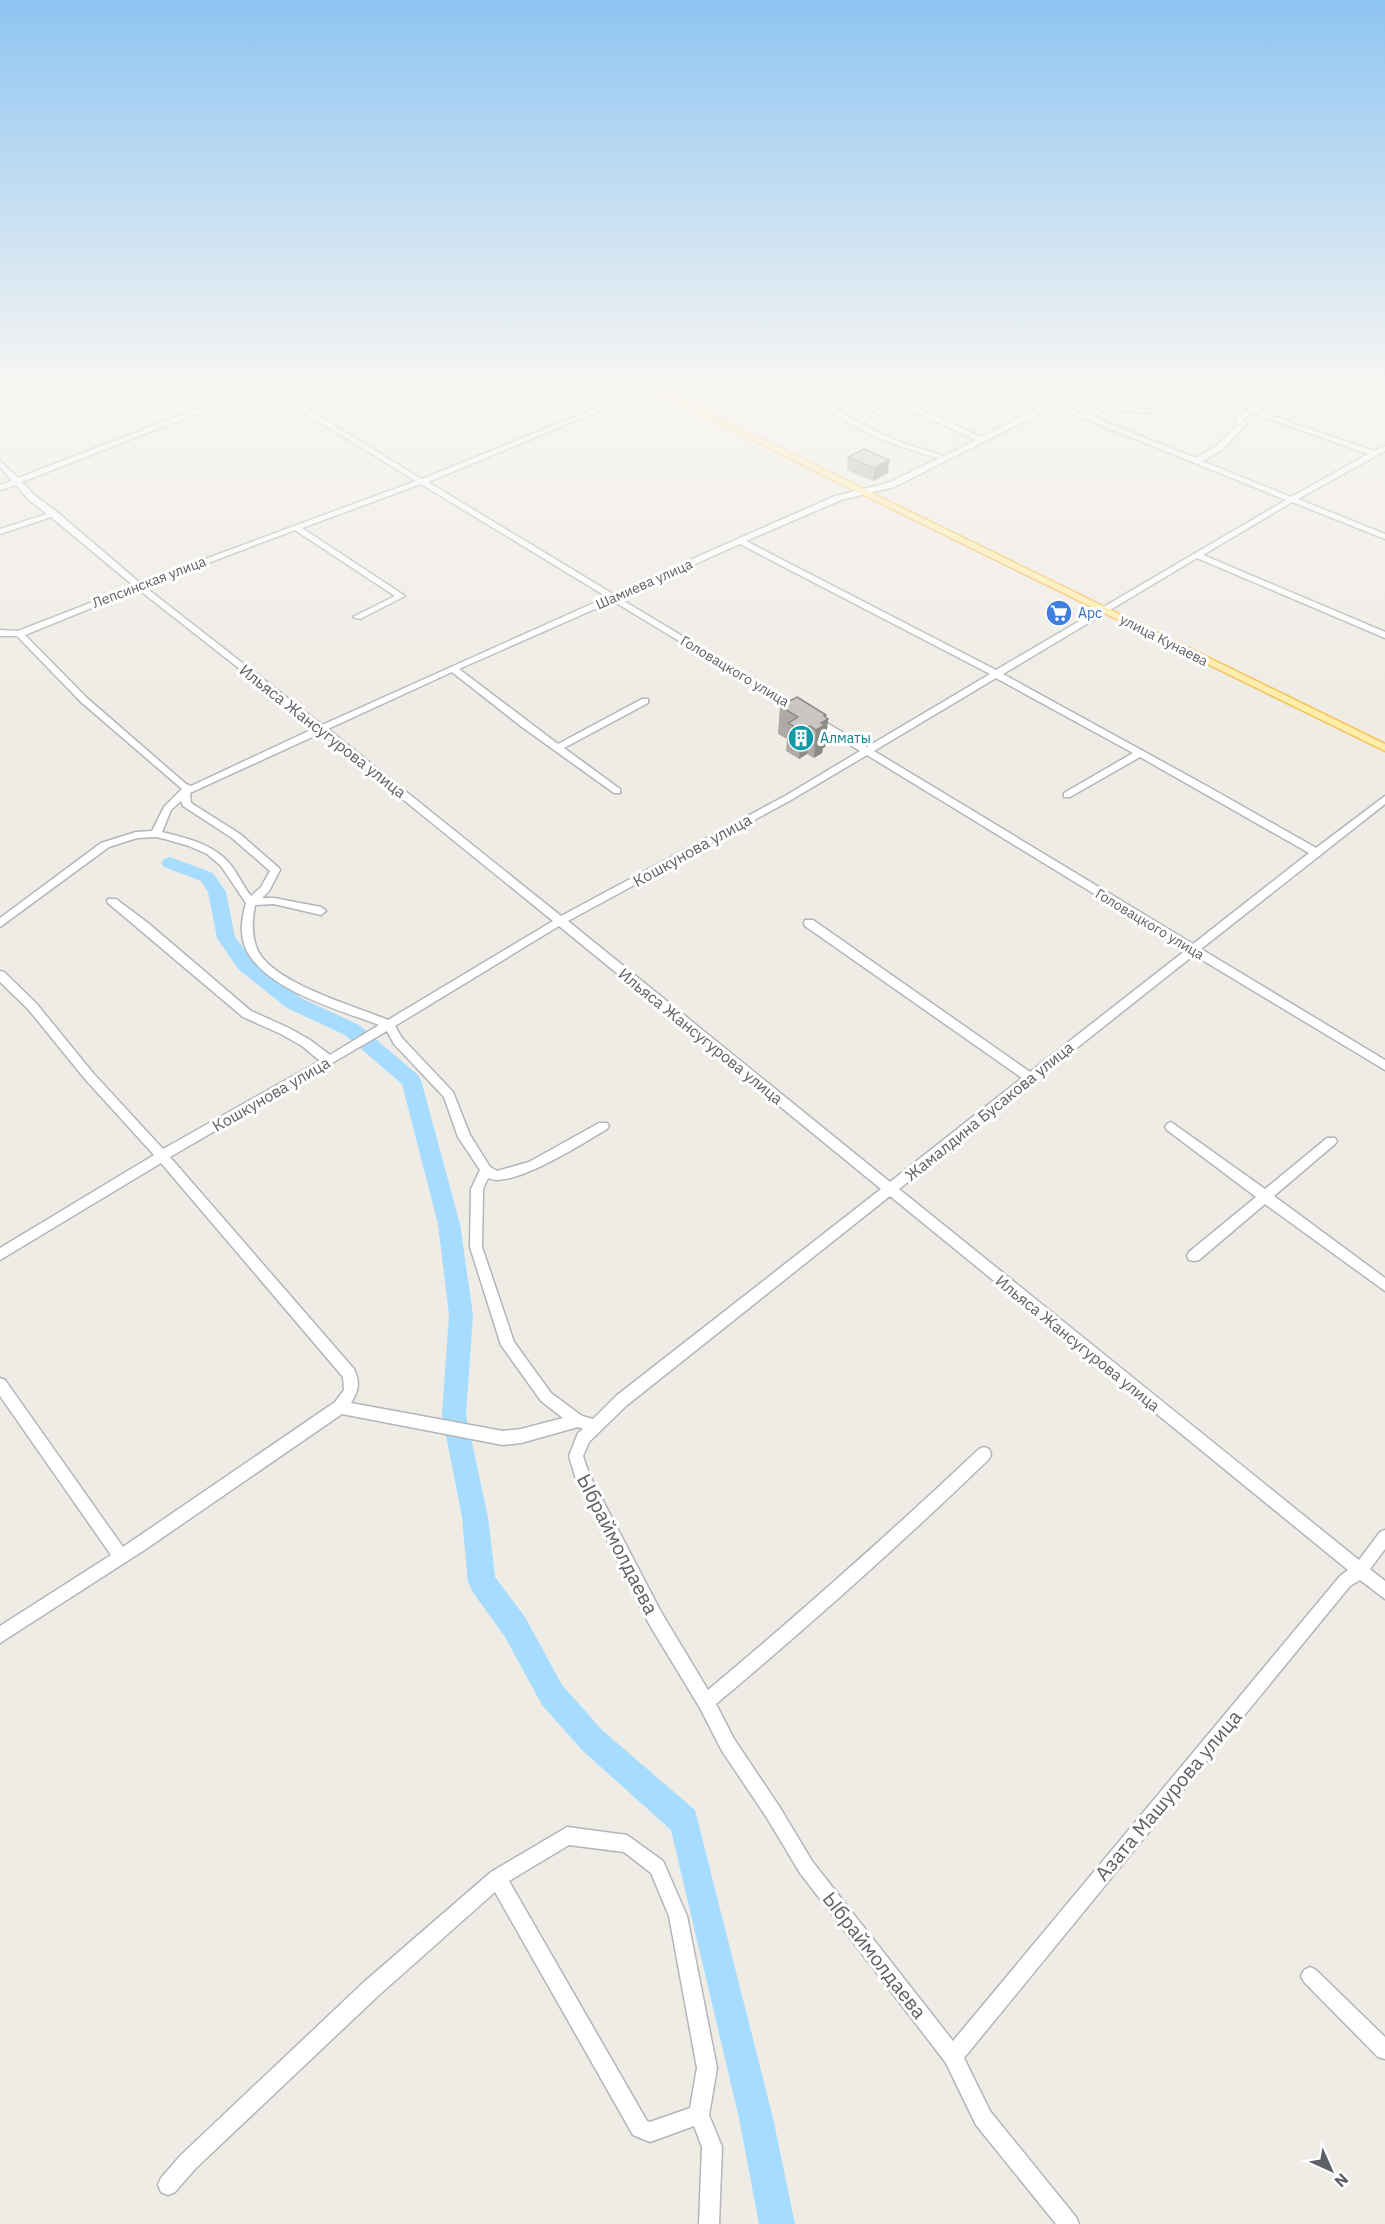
<svg xmlns="http://www.w3.org/2000/svg" width="1385" height="2224" font-family="'IBM Plex Sans',sans-serif">
<style>
.lines{fill:none;stroke-linecap:round;stroke-linejoin:round}
.river{fill:#a5dcff;fill-rule:evenodd}
.minor-casing{stroke:#b2b6ba;stroke-width:3}
.major-casing{stroke:#f4c159;stroke-width:3}
.minor{fill:#fff;fill-rule:evenodd}
.major{fill:#ffedaa;fill-rule:evenodd}
.wall{fill:#aeaba7}
.shaded-wall{fill:#8d8b88}
.building{fill:#cac7c2;stroke:#8d8b88;stroke-width:1.5}
.labels{text-anchor:middle;dominant-baseline:central;stroke-width:6;stroke-linejoin:round;paint-order:stroke}
.far-street-label{font-size:14px;fill:#5d6166;stroke:#fff}
.far-shop-label{font-size:14px;fill:#366cbe;stroke:#fff;text-anchor:start}
.far-culture-label{font-size:14px;fill:#0d838f;stroke:#fff;text-anchor:start}
.street-label{font-size:16px;fill:#5d6166;stroke:#fff}
.near-street-label{font-size:20px;fill:#5d6166;stroke:#fff}
</style>
<rect width="100%" height="100%" fill="#efece5"/>
<g class="lines">
<path class="river" d="M170 857 213 873 226 892 235 937 252 959 301 998 359 1025 418 1075 421 1080 460 1224 473 1315 466 1415 488 1517 495 1577 525 1617 562 1685 603 1731 695 1810 773 2118 795 2224H759L739 2118 671 1830 583 1751 542 1705 505 1637 472 1591 468 1582 462 1517 442 1415 449 1315 438 1224 402 1084 345 1035 287 1008 238 969 217 938 208 892 201 881 164 867 161 863 164 859Z"/>
<defs>
<g id="minor">
<path d="M249 389H259L22 482 34 495 57 512 140 583 416 481 266 389H274L422 479 643 389H652L428 482 613 594 835 496 888 483 939 458C896 447 858 432 823 405L822 392 819 389H826L828 392V403L855 421 873 412 940 389H950L910 404 981 437 1078 389H1087L1062 403 1064 406 1086 415 1106 405 1150 410 1151 411 1148 413 1107 409 1092 417 1196 458 1216 446 1240 424 1235 420V418L1250 409 1202 389H1212L1256 406 1288 389H1296L1290 394 1335 408 1332 410 1285 396 1258 411 1374 451 1385 446V451L1298 499 1385 534V539L1292 502 1203 555 1385 632V638L1197 558 1003 674 1214 790 1316 848 1385 796V804L1201 949 1385 1060V1070L1194 955 899 1189 1359 1560 1380 1532 1385 1530V1549L1370 1569 1385 1581V1599L1360 1580 1350 1586 964 2058 990 2111 1076 2217 1079 2224H1056L976 2125 946 2063 800 1873 767 1818 722 1751 700 1708 649 1624 575 1476 569 1456 578 1433 583 1429 578 1427 521 1443 503 1445 342 1414 146 1549 0 1643V1626L111 1555 0 1396V1378L5 1380 123 1547 335 1402 344 1390 343 1377 161 1163 0 1260V1248L154 1155 85 1079 28 1009 0 982V971L4 972 36 1003 93 1073 163 1149 320 1061 302 1046 281 1034 243 1017 108 903 107 901 108 899H116L148 923 251 1011 289 1028 310 1040 330 1055 379 1025C340 1010 274 992 250 956 239 941 241 920 246 903L221 866 207 854 189 846 165 839 156 837 137 838 109 847 0 927V918L101 843 136 832 152 831 164 807 182 789 81 702 17 636H0V630L18 631 134 586 51 517 0 534V529L47 514 28 499 16 485 0 490V485L12 481 0 467V461L18 478ZM1057 405 1059 408 1286 500 996 670 746 541 841 500 894 487ZM903 406 976 440 944 456 900 442 860 424 877 414ZM1253 413 1368 454 1291 497 1202 461 1222 450 1247 424 1242 419ZM421 484 607 597 322 725 145 587 295 530 395 596 353 617 360 619 405 596 302 528ZM740 544 990 674 867 747 817 717H811V721L860 751 785 796 561 916 328 729 452 672 522 727 614 793H620V789L564 748 648 703V699H642L558 744 459 669 613 601 796 712H802V708L619 598ZM138 589 315 728 191 786 186 784 87 698 25 635ZM996 678 1133 753 1064 793V797H1070L1140 757 1309 853 1193 944 874 751ZM321 733 553 921 388 1020C355 1006 275 984 258 951 251 936 252 920 255 905L274 904 321 915 326 911 321 907 274 898H262L269 891 280 870 279 868 240 834 191 803 190 793ZM867 755 1186 950 1030 1072 813 920H805L804 923 805 926 1022 1078 890 1182 568 921 791 800ZM181 801 183 806 232 838 270 871 261 887 251 896C243 886 238 874 230 864 214 844 186 838 162 832L171 810ZM559 926 881 1189 616 1396 593 1419 582 1416 551 1393 514 1342 482 1247 483 1189 488 1178C511 1190 585 1142 607 1129L609 1126 607 1123H599L529 1162 497 1171 490 1167 470 1135 453 1092 402 1038 395 1026ZM387 1031 394 1044 444 1097 458 1137 480 1170 471 1189 470 1247 501 1345 541 1401 563 1418 521 1429 503 1431 351 1403C359 1390 360 1382 354 1369L170 1157ZM890 1196 1348 1570 1340 1576 953 2041 812 1861 779 1806 734 1739 716 1704C810 1625 901 1544 989 1459L991 1454 989 1449 984 1447 979 1449C891 1532 801 1612 708 1690L661 1612 589 1474 583 1456 589 1442 626 1406Z"/>
<path d="M1171 1122 1265 1189 1327 1138H1335L1337 1141 1335 1144 1274 1196 1385 1278V1291L1265 1204 1199 1260 1194 1261 1189 1260 1187 1256 1189 1252 1256 1197 1167 1130 1165 1127 1167 1124Z"/>
<path d="M567 1827 627 1835 663 1861 687 1916 717 2068 709 2115 722 2147 719 2224H699L702 2147 694 2126 650 2142 633 2135 495 1892 378 1996 195 2169 175 2192 168 2195 161 2192 158 2185 161 2178 181 2155 364 1982 491 1872ZM569 1845 624 1852 651 1873 669 1916 697 2068 690 2108 650 2122 647 2121 509 1881Z"/>
<path d="M1310 1967 1316 1970 1385 2037V2059L1378 2057 1304 1982 1301 1976 1304 1970Z"/>
</g>
<path id="major" d="M648 389H659L1385 744V751Z"/>
</defs>
<use href="#minor" class="minor-casing"/>
<use href="#major" class="major-casing"/>
<use href="#minor" class="minor"/>
<use href="#major" class="major"/>
</g>
<g class="wall">
<path d="M848 457 889 460 888 473 873 481 847 470Z"/>
<path d="M780 706 826 715V746L823 748 822 753 814 758 807 754 799 759 786 751 787 739 778 734Z"/>
</g>
<g class="shaded-wall">
<path d="M889 460 888 473 873 481 874 468Z"/>
<path d="M826 715V720L828 719 826 746 823 748 822 753 814 758 816 730 824 716Z"/>
<path d="M810 726 807 754 799 759 801 731Z"/>
</g>
<g class="building">
<path d="M864 449 889 460 874 468 848 457Z"/>
<path d="M797 697 826 715 824 716 828 719 821 723 825 725 816 730 810 726 801 731 788 723 798 717 780 706Z"/>
</g>
<linearGradient id="sky" x2="0" y2="1"><stop stop-color="#8dc4f1"/><stop offset="0.55" stop-color="#f8f6f3"/><stop offset="1" stop-color="#f8f6f3" stop-opacity="0"/></linearGradient>
<rect width="1385" height="701" fill="url(#sky)"/>
<defs>
<symbol id="supermarket-disc" viewBox="-11 -11 22 22"><circle r="9.5" fill="#3f7fe0" stroke="#fff"/><path d="M-6-5.5h2.5l.6 2H6L4.5 2H-2.5L-4.4-4H-6ZM-1.5 3.2a1.3 1.3 0 1 0 .1 0ZM3 3.2a1.3 1.3 0 1 0 .1 0Z" fill="#fff"/></symbol>
<symbol id="building-disc" viewBox="-11 -11 22 22"><circle r="9.5" fill="#0f9aa8" stroke="#fff"/><path d="M-4-6H4V6H1V3H-1V6H-4ZM-2.5-4.3h1.7v1.8h-1.7ZM.8-4.3h1.7v1.8H.8ZM-2.5-1h1.7V.8h-1.7ZM.8-1h1.7V.8H.8Z" fill="#fff"/></symbol>
</defs>
<g fill-rule="evenodd">
<use href="#supermarket-disc" x="1044" y="598" width="30" height="30"/>
<use href="#building-disc" x="786" y="723" width="30" height="30"/>
</g>
<g class="labels">
<g class="far-street-label">
<text transform="translate(149 582) rotate(-21)">Лепсинская улица</text>
<text transform="translate(644 584) rotate(-24)">Шамиева улица</text>
<text transform="translate(1164 640) rotate(27)">улица Кунаева</text>
<text transform="translate(735 671) rotate(31)">Головацкого улица</text>
<text transform="translate(1150 924) rotate(31)">Головацкого улица</text>
</g>
<g class="far-shop-label">
<text x="1078" y="613">Арс</text>
</g>
<g class="far-culture-label">
<text x="820" y="738">Алматы</text>
</g>
<g class="street-label">
<text transform="translate(323 731) rotate(38)">Ильяса Жансугурова улица</text>
<text transform="translate(692 850) rotate(-29)">Кошкунова улица</text>
<text transform="translate(701 1036) rotate(39)">Ильяса Жансугурова улица</text>
<text transform="translate(271 1094) rotate(-30)">Кошкунова улица</text>
<text transform="translate(989 1111) rotate(-39)">Жамалдина Бусакова улица</text>
<text transform="translate(1078 1343) rotate(39)">Ильяса Жансугурова улица</text>
</g>
<g class="near-street-label">
<text transform="translate(618 1544) rotate(63)">Ыбраймолдаева</text>
<text transform="translate(1168 1795) rotate(-50)">Азата Машурова улица</text>
<text transform="translate(875 1955) rotate(52)">Ыбраймолдаева</text>
</g>
</g>
<g transform="translate(1331 2170) rotate(135)" stroke="#ffffff" stroke-width="4.5" paint-order="stroke">
<path d="M0-4.5L10 22L0 15L-10 22Z" fill="#5d6166"/>
<text y="-9" font-size="16" font-weight="bold" text-anchor="middle" fill="#5d6166">N</text>
</g>
</svg>
